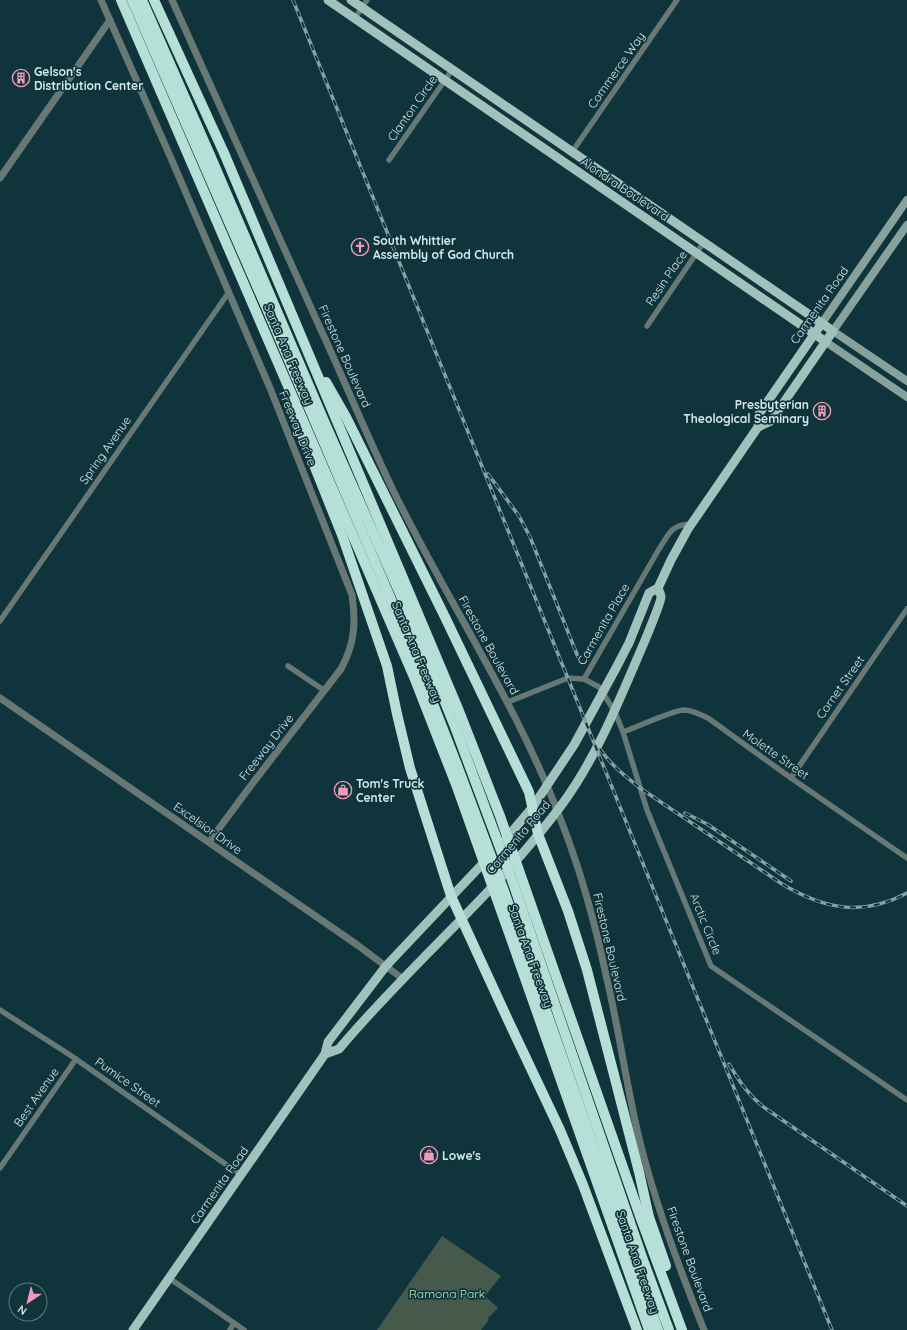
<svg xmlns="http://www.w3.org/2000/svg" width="907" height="1330" font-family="Quicksand,sans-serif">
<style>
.green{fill:#465a4c}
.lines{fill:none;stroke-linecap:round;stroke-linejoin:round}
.minor{stroke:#687875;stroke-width:5.5}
.tertiary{stroke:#687875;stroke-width:7}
.secondary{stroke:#88a19d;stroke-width:8}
.primary{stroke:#a0c1bc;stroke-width:9}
.motorway{stroke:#b6dfd8;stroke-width:10}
.rail-casing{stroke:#86a1a6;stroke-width:3.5}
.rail{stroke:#0f343b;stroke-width:2;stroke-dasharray:6;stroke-linecap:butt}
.labels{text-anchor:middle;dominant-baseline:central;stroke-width:3.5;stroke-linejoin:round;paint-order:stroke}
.street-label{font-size:12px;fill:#d3e7eb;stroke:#0f343b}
.poi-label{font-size:12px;font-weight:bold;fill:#d3e7eb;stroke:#0f343b;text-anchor:start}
.park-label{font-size:12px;fill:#b0ebc3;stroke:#0f343b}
</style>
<rect width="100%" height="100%" fill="#0f343b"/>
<path class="green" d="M442 1236 501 1276 485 1296 498 1308 488 1318 489 1320 481 1330H377Z"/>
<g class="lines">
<g class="minor">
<path d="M355 18 367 0"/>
<path d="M572 152 677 0"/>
<path d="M389 160 452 70"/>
<path d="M647 326 704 242"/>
<path d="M0 621 229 292"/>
<path d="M288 666 325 691"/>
<path d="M584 679 659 549C670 533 670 525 692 524"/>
<path d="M508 702 568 678 584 679 599 687 615 712 623 732 647 810 711 966 907 1100"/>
<path d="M623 732C638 727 670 711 684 710 692 710 701 715 708 718L791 778 907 858"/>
<path d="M791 778 907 609"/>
<path d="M0 1010 70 1055 241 1175"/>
<path d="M0 1168 76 1059"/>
<path d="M169 1278 244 1330"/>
<path d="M230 1330 234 1323"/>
</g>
<g class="tertiary">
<path d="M101 0 170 156 270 388 352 595C356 623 355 643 341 669L252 784 209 842"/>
<path d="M172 0C222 110 271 220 321 330 345 382 367 436 392 488 447 601 518 705 562 823 581 872 595 923 606 975 619 1029 626 1084 639 1138 655 1204 679 1268 704 1330"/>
<path d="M0 178 110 20"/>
<path d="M0 698 356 944 403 979"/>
</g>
<g class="secondary">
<path d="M907 225 833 331 907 381"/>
<path d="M822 323 907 200"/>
<path d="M826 342 907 397"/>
</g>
<g class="primary">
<path d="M328 0 826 342"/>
<path d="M351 0 833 331 771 421 758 427"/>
<path d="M504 841 532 808 574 745 616 668 629 643 649 593 658 588 671 560 688 529 758 427 759 414 822 323"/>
<path d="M325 1054 339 1049C410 964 497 893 563 803 595 759 616 708 637 659 641 650 661 603 661 597 661 594 659 591 658 588"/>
<path d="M133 1330 325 1054 328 1042 386 966 488 858"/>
</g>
<g class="motorway">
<path d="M121 0 414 677 457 787 509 933 649 1330"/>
<path d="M132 0 270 316 407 637 457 765 504 891 658 1330"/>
<path d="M142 0 210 155 324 421 416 630 455 727 512 880 642 1257 669 1330"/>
<path d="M154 0 224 153 459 711 500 816 640 1216 682 1330"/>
<path d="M326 382 346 417 444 615 529 792 538 834 568 911 587 970 639 1172 649 1217 666 1266"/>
<path d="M290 405 342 535 387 666 397 714 410 768 451 896 508 1020 560 1130 583 1185 637 1330"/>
</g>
<defs>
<g id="rail">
<path d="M293 0 832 1330"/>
<path d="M488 474 519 516 530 537 578 657"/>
<path d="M600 749C611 765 625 776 640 788L782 884C824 909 862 917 907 893"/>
<path d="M685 813 707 824 791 881"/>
<path d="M729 1064C739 1081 749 1096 765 1108L907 1206"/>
</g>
</defs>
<use href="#rail" class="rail-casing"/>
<use href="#rail" class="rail"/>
</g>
<defs>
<symbol id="building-ring" viewBox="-11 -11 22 22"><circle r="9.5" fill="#0f343b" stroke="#ef9ab8" stroke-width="1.5"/><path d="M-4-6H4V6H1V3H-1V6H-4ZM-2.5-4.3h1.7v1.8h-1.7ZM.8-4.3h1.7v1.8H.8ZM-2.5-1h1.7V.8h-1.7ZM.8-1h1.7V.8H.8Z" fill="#ef9ab8"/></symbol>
<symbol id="church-ring" viewBox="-11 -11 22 22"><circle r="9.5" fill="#0f343b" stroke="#ef9ab8" stroke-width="1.5"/><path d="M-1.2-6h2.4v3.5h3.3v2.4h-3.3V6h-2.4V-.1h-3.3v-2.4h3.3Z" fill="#ef9ab8"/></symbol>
<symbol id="shop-ring" viewBox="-11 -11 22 22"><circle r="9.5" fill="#0f343b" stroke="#ef9ab8" stroke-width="1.5"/><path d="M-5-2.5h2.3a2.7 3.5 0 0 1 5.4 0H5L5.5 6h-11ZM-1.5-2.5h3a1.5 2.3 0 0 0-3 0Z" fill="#ef9ab8"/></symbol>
</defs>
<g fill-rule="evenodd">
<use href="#building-ring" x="11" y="68" width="20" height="20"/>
<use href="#church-ring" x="350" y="237" width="20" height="20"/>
<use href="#building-ring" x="812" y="401" width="20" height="20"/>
<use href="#shop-ring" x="333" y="780" width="20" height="20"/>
<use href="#shop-ring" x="419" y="1145" width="20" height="20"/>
</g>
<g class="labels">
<g class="street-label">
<text transform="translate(616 70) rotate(-55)">Commerce Way</text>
<text transform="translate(412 108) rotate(-55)">Clanton Circle</text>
<text transform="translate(625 189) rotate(34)">Alondra Boulevard</text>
<text transform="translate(666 278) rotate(-56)">Resin Place</text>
<text transform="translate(819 305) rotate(-55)">Carmenita Road</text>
<text transform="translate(289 354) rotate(67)">Santa Ana Freeway</text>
<text transform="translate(345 356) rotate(66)">Firestone Boulevard</text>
<text transform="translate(298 428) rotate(68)">Freeway Drive</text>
<text transform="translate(105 450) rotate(-55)">Spring Avenue</text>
<text transform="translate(603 624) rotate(-60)">Carmenita Place</text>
<text transform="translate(489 645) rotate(61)">Firestone Boulevard</text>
<text transform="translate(417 652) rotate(67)">Santa Ana Freeway</text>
<text transform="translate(840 687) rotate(-55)">Cornet Street</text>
<text transform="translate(266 747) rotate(-52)">Freeway Drive</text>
<text transform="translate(776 754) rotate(35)">Molette Street</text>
<text transform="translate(208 828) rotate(35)">Excelsior Drive</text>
<text transform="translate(518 837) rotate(-50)">Carmenita Road</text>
<text transform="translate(706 924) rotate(68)">Arctic Circle</text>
<text transform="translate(610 947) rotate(77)">Firestone Boulevard</text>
<text transform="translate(531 956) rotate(70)">Santa Ana Freeway</text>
<text transform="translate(128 1082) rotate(35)">Pumice Street</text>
<text transform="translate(36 1097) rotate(-55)">Best Avenue</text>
<text transform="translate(219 1185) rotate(-55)">Carmenita Road</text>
<text transform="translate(690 1259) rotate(70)">Firestone Boulevard</text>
<text transform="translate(638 1262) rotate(71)">Santa Ana Freeway</text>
</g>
<g class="poi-label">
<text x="34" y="71">Gelson's<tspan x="34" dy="14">Distribution Center</tspan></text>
<text x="373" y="240">South Whittier<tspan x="373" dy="14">Assembly of God Church</tspan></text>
<text x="809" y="404" text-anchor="end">Presbyterian<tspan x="809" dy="14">Theological Seminary</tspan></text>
<text x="356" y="783">Tom's Truck<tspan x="356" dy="14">Center</tspan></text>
<text x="442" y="1155">Lowe's</text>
</g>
<g class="park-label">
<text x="447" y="1293">Ramona Park</text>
</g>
</g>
<g transform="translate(28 1302) rotate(215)"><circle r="19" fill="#0f343b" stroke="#5d7c81"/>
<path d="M0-3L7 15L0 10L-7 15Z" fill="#ef9ab8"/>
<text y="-6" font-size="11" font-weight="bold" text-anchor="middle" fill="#d3e7eb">N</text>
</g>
</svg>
